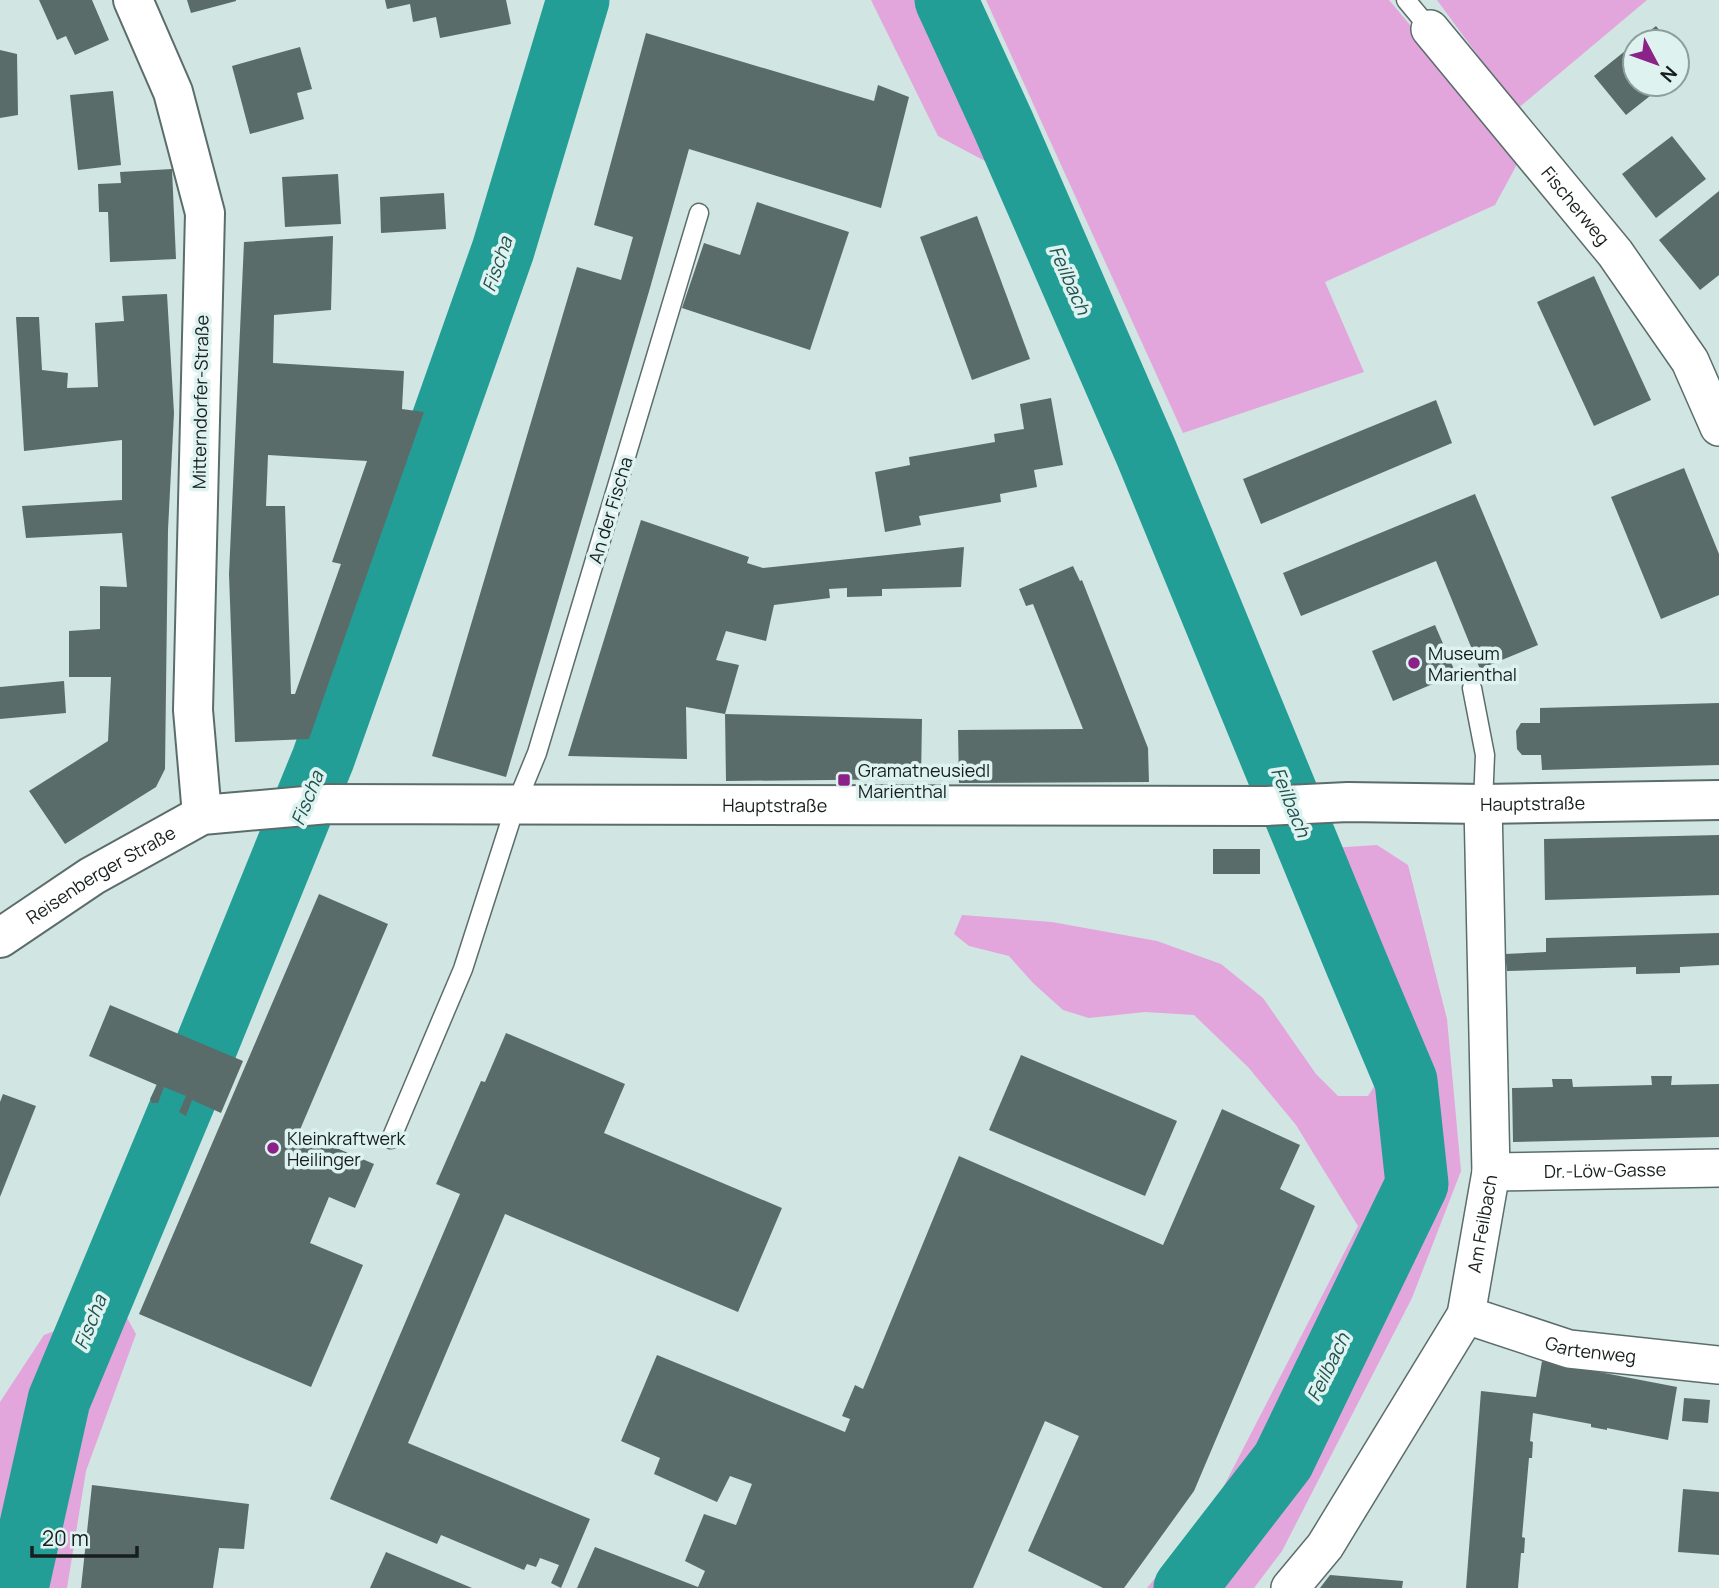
<svg xmlns="http://www.w3.org/2000/svg" width="1719" height="1588" font-family="Manrope,sans-serif">
<style>
.green{fill:#e2a6dd}
.lines{fill:none;stroke-linecap:round;stroke-linejoin:round}
.river{stroke:#229e97;stroke-width:63}
.building{fill:#5a6c6a;fill-rule:evenodd}
.service-casing{stroke:#5b6d6b;stroke-width:21}
.minor-casing{stroke:#5b6d6b;stroke-width:40}
.tertiary-casing{stroke:#5b6d6b;stroke-width:42}
.secondary-casing{stroke:#5b6d6b;stroke-width:42}
.service{stroke:#fff;stroke-width:18}
.minor{stroke:#fff;stroke-width:37}
.tertiary{stroke:#fff;stroke-width:38}
.secondary{stroke:#fff;stroke-width:38}
.poi-dot{fill:#8b2287;stroke:#def3f0;stroke-width:2.5}
.labels{text-anchor:middle;dominant-baseline:central;stroke-width:7;stroke-linejoin:round;paint-order:stroke}
.street-label{font-size:18px;fill:#171e1d;stroke:#def3f0}
.poi-label{font-size:18px;fill:#171e1d;stroke:#def3f0;text-anchor:start}
.water-label{font-size:19px;font-style:italic;fill:#21524f;stroke:#def3f0}
</style>
<rect width="100%" height="100%" fill="#d1e5e3"/>
<g class="green">
<path d="M871 0H930L1013 176 938 136Z"/>
<path d="M986 0H1389L1521 157 1495 205 1325 282 1364 372 1183 433Z"/>
<path d="M1437 0H1647L1517 109Z"/>
<path d="M1377 845 1408 865 1447 1019 1461 1171 1412 1298 1282 1551 1254 1588H1147L1212 1509 1358 1226 1296 1125 1248 1067 1194 1015 1145 1012 1089 1018 1063 1010 1033 983 1009 956 969 946 954 934 962 915 1052 922 1157 941 1221 964 1263 998 1316 1074 1338 1096H1368L1387 1066 1369 1021 1285 851Z"/>
<path d="M121 1307 136 1334 86 1471 67 1588H0V1402L44 1335Z"/>
</g>
<g class="lines">
<g class="river">
<path d="M946 0 1003 124 1146 452 1357 965 1406 1081 1417 1184 1283 1461 1185 1588"/>
<path d="M17 1588 59 1400 186 1096 323 759 503 250 578 0"/>
</g>
</g>
<g class="building">
<path d="M39 0H92L109 40 75 55 66 36 57 40Z"/>
<path d="M187 0H236V1L191 13Z"/>
<path d="M385 0H506L511 24 440 38 436 17 413 22 410 4 387 9Z"/>
<path d="M1656 26 1669 42H1636Z"/>
<path d="M646 33 874 101 878 85 909 97 881 208 689 149 650 288 506 777 432 756 577 267 621 280 633 237 594 225Z"/>
<path d="M1635 43V84H1665L1626 115 1594 76Z"/>
<path d="M300 47 312 89 297 93 304 119 250 134 232 66Z"/>
<path d="M0 50 17 54 18 115 0 118Z"/>
<path d="M1677 51 1688 65 1677 74Z"/>
<path d="M113 91 121 165 78 170 70 95Z"/>
<path d="M1672 136 1706 179 1656 218 1622 174Z"/>
<path d="M172 169 176 259 110 262 108 212H99L98 184 121 183 120 172Z"/>
<path d="M338 174 341 224 285 227 282 177Z"/>
<path d="M1719 191V275L1700 290 1659 240Z"/>
<path d="M444 193 446 229 381 233 380 197Z"/>
<path d="M757 202 849 232 810 350 682 308 704 243 740 255Z"/>
<path d="M977 216 1030 359 972 380 920 237Z"/>
<path d="M333 236 331 310 274 315 273 363 404 371 402 409 424 412 309 739 235 742 229 574 244 242ZM268 455 367 461 332 562 341 564 295 694H291L285 506H266Z"/>
<path d="M1594 276 1651 400 1594 426 1537 302Z"/>
<path d="M167 294 174 413 168 530 165 769 156 787 65 844 29 791 108 741 111 677H69V631L100 629V586L127 587 122 533 26 538 22 506 122 500V440L24 451 16 317H39L42 370 68 373 67 388 98 387 95 323 124 321 122 296Z"/>
<path d="M1051 398 1063 465 1034 470 1037 487 1000 494 1001 502 919 516 921 525 885 532 875 472 910 465 909 457 995 442 994 434 1024 429 1020 404Z"/>
<path d="M1436 400 1452 443 1261 524 1243 479Z"/>
<path d="M1684 468 1719 554V595L1661 619 1611 497Z"/>
<path d="M1475 494 1538 645 1480 669 1436 561 1301 616 1283 573Z"/>
<path d="M641 520 749 557 747 563 763 568 964 547 961 587 882 589V596L847 597V588L829 589 830 598 774 605 766 641 726 631 716 660 739 665 725 714 922 719 921 779 726 781 725 714 686 707 687 759 568 756Z"/>
<path d="M1073 566 1080 581 1082 580 1148 748 1149 782 959 783 958 730 1083 729 1033 604 1026 606 1019 589Z"/>
<path d="M1435 625 1456 674 1393 701 1372 651Z"/>
<path d="M64 681 66 713 0 719V687Z"/>
<path d="M1719 703V765L1542 770 1541 755H1522L1517 749 1516 731 1521 723H1540V708Z"/>
<path d="M1719 835V895L1545 900 1544 839Z"/>
<rect x="1213" y="849" width="47" height="25"/>
<path d="M319 894 388 924 299 1132 374 1164 355 1208 329 1197 310 1243 363 1265 311 1387 139 1314Z"/>
<path d="M1719 933V965L1680 967V973L1636 974V967L1507 971 1505 954 1546 952V938Z"/>
<path d="M110 1005 243 1061 221 1113 192 1100 186 1116 179 1112 186 1096 164 1087 158 1103H152L150 1099 157 1085 89 1056Z"/>
<path d="M506 1033 625 1084 604 1133 782 1208 738 1312 505 1214 408 1443 590 1519 561 1588 551 1583 559 1565 540 1558 536 1567 527 1564 524 1570 441 1535 437 1544 330 1499 460 1194 436 1184 481 1081 485 1082Z"/>
<path d="M1021 1055 1177 1121 1145 1196 989 1130Z"/>
<path d="M1651 1076H1672L1671 1085 1719 1084V1137L1513 1142 1512 1088 1553 1087 1552 1079H1572L1573 1087 1652 1085Z"/>
<path d="M3 1094 36 1106 0 1197V1102Z"/>
<path d="M1222 1109 1300 1145 1280 1189 1315 1206 1194 1491 1124 1588H1103L1028 1551 1079 1436 1045 1421 973 1588H577L595 1547 698 1587 705 1571 685 1561 704 1514 736 1525 752 1484 730 1476 717 1502 654 1474 660 1458 621 1441 657 1355 845 1432 850 1419 842 1416 855 1385 863 1389 959 1156 1163 1245Z"/>
<path d="M1542 1361 1677 1387 1668 1440 1607 1428V1430L1591 1427V1424L1533 1413 1530 1441 1533 1442 1532 1458H1529L1522 1537 1525 1538 1524 1553H1521L1518 1588H1466L1481 1391 1536 1397Z"/>
<path d="M1684 1398 1710 1400 1708 1423 1682 1421Z"/>
<path d="M92 1485 249 1504 244 1549 219 1548 213 1588H81Z"/>
<path d="M1683 1489 1719 1492V1555L1678 1552Z"/>
<path d="M386 1552 472 1588H370Z"/>
<path d="M1330 1575 1403 1581 1402 1588H1320Z"/>
</g>
<g class="lines">
<defs>
<g id="service">
<path d="M1406 0 1430 29"/>
<path d="M1472 688 1485 755 1483 804"/>
<path d="M391 1139 463 969 516 804 537 753 699 213"/>
</g>
<g id="minor">
<path id="s1" d="M1430 29 1615 253 1690 361 1719 427"/>
<path id="s2" d="M1491 1172 1719 1168"/>
<path id="s3" d="M1466 1315 1569 1349 1719 1365"/>
<path id="s4" d="M1290 1588 1325 1546 1466 1315 1491 1172 1483 804"/>
</g>
<path id="tertiary" d="M133 0 173 92 205 213 193 710 202 815"/>
<g id="secondary">
<path id="s5" d="M0 938 92 876 202 815 328 804 1266 806 1348 802 1483 804 1719 800"/>
</g>
</defs>
<use href="#service" class="service-casing"/>
<use href="#minor" class="minor-casing"/>
<use href="#tertiary" class="tertiary-casing"/>
<use href="#secondary" class="secondary-casing"/>
<use href="#service" class="service"/>
<use href="#minor" class="minor"/>
<use href="#tertiary" class="tertiary"/>
<use href="#secondary" class="secondary"/>
</g>
<g class="poi-dot">
<circle cx="1414" cy="663" r="7"/>
<rect x="837" y="773" width="14" height="14" rx="3.5"/>
<circle cx="273" cy="1148" r="7"/>
</g>
<g class="labels">
<g class="street-label">
<text stroke="none"><textPath href="#s1" startOffset="229">Fischerweg</textPath></text>
<text transform="translate(200 402) rotate(-89)">Mitterndorfer-Straße</text>
<text transform="translate(610 510) rotate(-73)">An der Fischa</text>
<text stroke="none"><textPath href="#s5" startOffset="1568">Hauptstraße</textPath></text>
<text stroke="none"><textPath href="#s5" startOffset="810">Hauptstraße</textPath></text>
<text stroke="none"><textPath href="#s5" startOffset="119">Reisenberger Straße</textPath></text>
<text stroke="none"><textPath href="#s2" startOffset="114">Dr.-Löw-Gasse</textPath></text>
<text stroke="none"><textPath href="#s4" startOffset="418">Am Feilbach</textPath></text>
<text stroke="none"><textPath href="#s3" startOffset="130">Gartenweg</textPath></text>
</g>
<g class="poi-label">
<text x="1428" y="653">Museum<tspan x="1428" dy="21">Marienthal</tspan></text>
<text x="858" y="770">Gramatneusiedl<tspan x="858" dy="21">Marienthal</tspan></text>
<text x="287" y="1138">Kleinkraftwerk<tspan x="287" dy="21">Heilinger</tspan></text>
</g>
<g class="water-label">
<text transform="translate(497 264) rotate(-71)">Fischa</text>
<text transform="translate(1070 280) rotate(66)">Feilbach</text>
<text transform="translate(307 798) rotate(-68)">Fischa</text>
<text transform="translate(1291 802) rotate(68)">Feilbach</text>
<text transform="translate(90 1322) rotate(-68)">Fischa</text>
<text transform="translate(1328 1367) rotate(-64)">Feilbach</text>
</g>
</g>
<g transform="translate(1656 63) rotate(131)"><circle r="33" fill="#def3f0" stroke="#8e9e9c" stroke-width="2"/>
<path d="M0-5L12 26L0 18L-12 26Z" fill="#8b2287"/>
<text y="-10" font-size="19" font-weight="bold" text-anchor="middle" fill="#171e1d">N</text>
</g>
<path d="M32 1546v10h105v-10" fill="none" stroke="#171e1d" stroke-width="3.5"/>
<text x="42" y="1546" font-size="21" fill="#171e1d" stroke="#def3f0" stroke-width="5" paint-order="stroke">20 m</text>
</svg>
